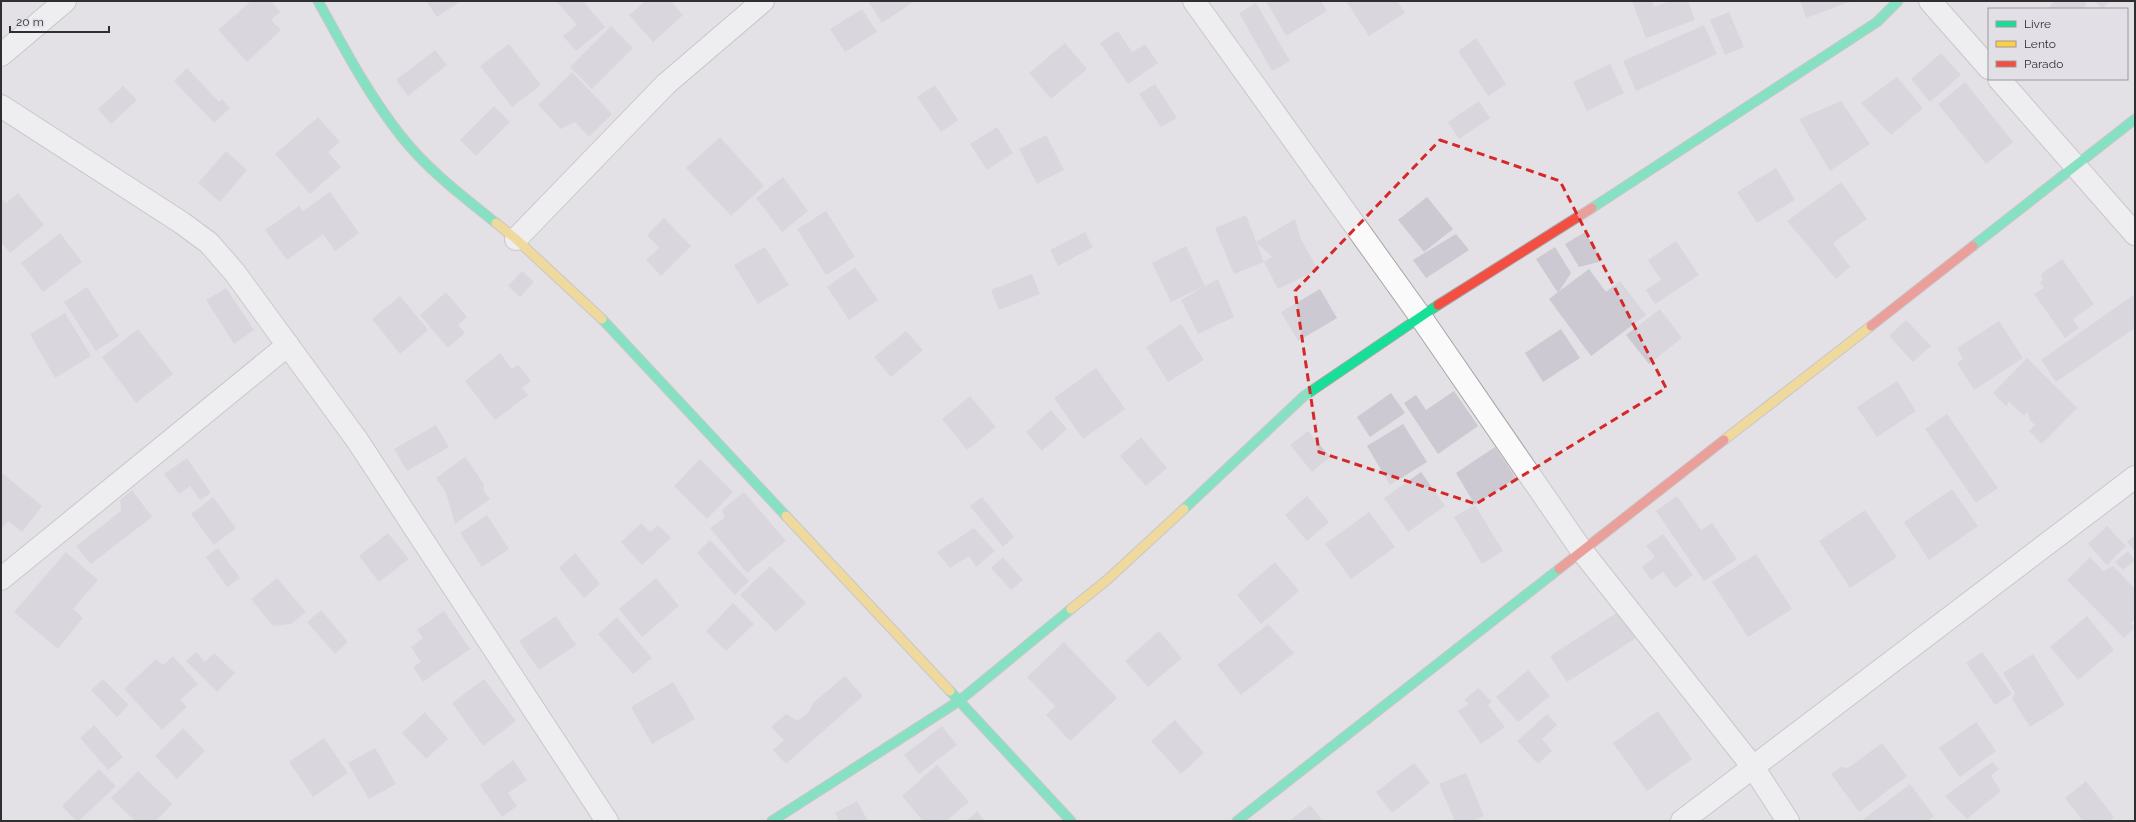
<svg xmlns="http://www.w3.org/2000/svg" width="2136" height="822" font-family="Raleway,sans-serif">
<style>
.building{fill:#ccc9d2}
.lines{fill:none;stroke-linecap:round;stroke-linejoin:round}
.street-casing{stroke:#a6a5a7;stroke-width:24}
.fast-casing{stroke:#a6a5a7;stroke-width:11}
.slow-casing{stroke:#a6a5a7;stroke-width:11}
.jam-casing{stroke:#a6a5a7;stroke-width:11}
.street{stroke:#fbfafb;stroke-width:22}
.fast{stroke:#16e098;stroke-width:9}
.slow{stroke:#ffcf43;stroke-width:9}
.jam{stroke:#f24e42;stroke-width:9}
.marked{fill:none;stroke:#d62828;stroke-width:3;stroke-dasharray:8 5;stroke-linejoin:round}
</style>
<rect width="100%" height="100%" fill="#e3e1e5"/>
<g class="building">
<path d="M251 1H271L280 12 271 20 281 30 247 62 218 30Z"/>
<path d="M426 1H461L437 17Z"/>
<path d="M556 1H583L605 27 576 51 563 36 577 25Z"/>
<path d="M646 1H671L683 15 653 42 629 15Z"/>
<path d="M868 1H915L882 23Z"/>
<path d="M1266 1H1321L1327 11 1286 36Z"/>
<path d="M1346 1H1397L1405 13 1369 36Z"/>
<path d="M1632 1H1652L1654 7 1670 1H1688L1695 20 1646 38Z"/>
<path d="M1800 1H1852L1806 18Z"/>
<path d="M2055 1H2083L2087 4 2083 9H2047Z"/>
<path d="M2095 1H2110L2102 9Z"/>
<path d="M1256 3 1290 61 1272 71 1239 13Z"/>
<path d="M862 9 877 32 845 52 830 29Z"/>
<path d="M1729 12 1744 47 1725 55 1710 20Z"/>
<path d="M1704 25 1717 54 1636 91 1623 61Z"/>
<path d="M611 26 633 48 592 89 570 67Z"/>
<path d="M1118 31 1132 52 1145 44 1158 63 1128 84 1100 43Z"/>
<path d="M1476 38 1506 84 1488 96 1458 51Z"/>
<path d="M1065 43 1087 69 1051 99 1029 73Z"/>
<path d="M509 44 541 85 512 107 480 66Z"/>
<path d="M435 50 447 65 408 96 396 80Z"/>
<path d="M1941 53 1961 75 1930 102 1911 79Z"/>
<path d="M1610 64 1624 93 1587 111 1573 82Z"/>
<path d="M187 68 219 102 222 99 230 108 214 123 174 81Z"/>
<path d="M572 72 612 114 589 137 575 122 561 129 538 105Z"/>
<path d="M1897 77 1923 108 1891 135 1861 103Z"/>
<path d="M1965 82 2013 142 1986 164 1938 104Z"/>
<path d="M1155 84 1177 118 1161 127 1139 94Z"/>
<path d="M935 85 958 120 941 132 917 97Z"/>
<path d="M123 86 137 100 111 124 98 109Z"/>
<path d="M1479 101 1490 118 1459 139 1448 122Z"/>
<path d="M1841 101 1870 144 1830 171 1799 119Z"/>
<path d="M494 106 510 122 476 156 460 140Z"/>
<path d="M318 117 340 142 328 152 341 167 310 194 275 154Z"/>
<path d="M997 127 1013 153 987 170 970 144Z"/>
<path d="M1046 135 1064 170 1037 184 1019 149Z"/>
<path d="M720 137 764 186 731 216 686 168Z"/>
<path d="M226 151 247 170 220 202 198 183Z"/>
<path d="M1776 168 1795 200 1757 223 1737 192Z"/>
<path d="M783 177 808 211 782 232 756 198Z"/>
<path d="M1841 182 1867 219 1833 243 1850 267 1836 279 1787 221Z"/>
<path d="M330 192 359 233 335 251 323 234 287 260 265 230 299 206 303 211Z"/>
<path d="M18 193 44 225 10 253 1 242V197L6 203Z"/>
<path d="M1427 197 1453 229 1424 252 1398 220Z"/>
<path d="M826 211 855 257 826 275 797 229Z"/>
<path d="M1246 215 1264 262 1234 274 1215 228Z"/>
<path d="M664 218 691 246 661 276 646 260 659 248 647 235Z"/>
<path d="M1295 219 1301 239 1318 270 1278 289 1264 262 1272 257 1256 242Z"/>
<path d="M1085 232 1093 247 1058 266 1050 250Z"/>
<path d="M1585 232 1603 261 1579 267 1565 244Z"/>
<path d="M60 233 82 262 43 292 21 263Z"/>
<path d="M1456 234 1469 250 1426 278 1413 260Z"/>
<path d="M1676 241 1699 275 1655 304 1646 290 1661 280 1648 260Z"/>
<path d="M1186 246 1205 286 1218 279 1234 317 1198 334 1181 300 1204 286 1171 302 1152 263Z"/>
<path d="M765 247 789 285 758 304 734 265Z"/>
<path d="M1555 247 1571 273 1558 293 1536 259Z"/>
<path d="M2062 259 2094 304 2073 319 2079 328 2065 338 2034 294 2044 288 2040 282 2043 280 2041 274Z"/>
<path d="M855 267 878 300 849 320 827 287Z"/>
<path d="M1589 269 1606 292 1620 281 1646 315 1591 356 1549 299Z"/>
<path d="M522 271 534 282 520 297 508 286Z"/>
<path d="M1032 274 1040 294 999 310 991 290Z"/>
<path d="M87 287 119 336 96 351 64 302Z"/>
<path d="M226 288 254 330 234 344 206 300Z"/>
<path d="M1320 289 1337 318 1298 341 1281 312Z"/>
<path d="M446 292 467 317 458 325 465 333 448 348 420 315Z"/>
<path d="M2135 294V328L2056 382 2041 360Z"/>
<path d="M400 296 428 330 400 354 372 319Z"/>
<path d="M1660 309 1682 338 1649 364 1626 335Z"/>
<path d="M65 313 91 356 55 378 30 334Z"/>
<path d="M1906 320 1931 346 1913 362 1889 336Z"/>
<path d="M1999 321 2023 358 1974 390 1957 363 1963 359 1957 348Z"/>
<path d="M1181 324 1204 360 1168 382 1146 347Z"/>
<path d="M138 329 173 374 136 403 102 357Z"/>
<path d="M1561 329 1580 358 1543 382 1525 353Z"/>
<path d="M906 331 923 350 891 377 874 357Z"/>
<path d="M500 353 512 369 518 365 531 381 522 388 528 395 495 420 465 381Z"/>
<path d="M2027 358 2077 408 2042 444 2029 431 2035 425 2029 419 2028 411 2024 416 2008 401 2007 407 1993 393Z"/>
<path d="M1096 368 1125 409 1083 439 1054 398Z"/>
<path d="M1897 381 1916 411 1877 437 1857 407Z"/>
<path d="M1454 391 1478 426 1438 454 1404 403 1416 395 1426 410Z"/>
<path d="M1391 393 1405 413 1370 437 1357 417Z"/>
<path d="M970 396 996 427 967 450 942 419Z"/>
<path d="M1051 410 1067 429 1042 451 1026 432Z"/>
<path d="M1947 414 1998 488 1976 503 1925 429Z"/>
<path d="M1403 424 1427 462 1390 485 1367 446Z"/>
<path d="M436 425 449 447 407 471 394 449Z"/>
<path d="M1308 431 1330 457 1312 472 1290 445Z"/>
<path d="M1141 437 1167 468 1146 486 1120 456Z"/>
<path d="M1495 447 1516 478 1475 505 1456 473Z"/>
<path d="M465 457 484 484 483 490 490 499 455 524 446 493 436 478Z"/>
<path d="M187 458 211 493 200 500 190 486 179 494 164 474Z"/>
<path d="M700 459 733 492 707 519 674 486Z"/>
<path d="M1 472 42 506 22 532 8 521 1 529Z"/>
<path d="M1421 472 1445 506 1408 532 1384 498Z"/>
<path d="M1952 489 1978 526 1929 560 1904 522Z"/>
<path d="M132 490 152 517 91 564 76 546 121 511 120 500Z"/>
<path d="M744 492 786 541 747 573 710 528 725 517 722 510Z"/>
<path d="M1307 496 1329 522 1307 541 1285 515Z"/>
<path d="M1677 496 1701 530 1712 523 1737 559 1704 581 1656 511Z"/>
<path d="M213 497 236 528 214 545 191 514Z"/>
<path d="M982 497 1014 537 1003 547 970 506Z"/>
<path d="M1475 505 1503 551 1482 564 1454 517Z"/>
<path d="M1865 510 1897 557 1850 588 1819 541Z"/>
<path d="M1369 512 1395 547 1351 579 1325 544Z"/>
<path d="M487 515 509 549 482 567 460 533Z"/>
<path d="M641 523 650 532 658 525 671 538 642 565 621 542Z"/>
<path d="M2107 526 2126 546 2107 565 2088 544Z"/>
<path d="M974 528 995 551 976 567 969 556 950 568 937 552Z"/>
<path d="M388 533 409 559 379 582 359 556Z"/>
<path d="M1663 534 1693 575 1675 588 1663 572 1651 580 1642 567 1655 557 1646 546Z"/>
<path d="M2135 535V551L2127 542Z"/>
<path d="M710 540 749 581 735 595 697 553Z"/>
<path d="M218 548 240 578 227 587 206 557Z"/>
<path d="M2128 551 2135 561 2123 570 2115 562Z"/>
<path d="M66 552 98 580 73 609 83 618 58 649 14 612Z"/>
<path d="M575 553 600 584 584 598 559 568Z"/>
<path d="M1756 554 1792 609 1748 637 1712 582Z"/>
<path d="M1003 557 1023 580 1011 590 991 568Z"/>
<path d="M2090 557 2103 571 2113 566 2135 589V619L2131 623 2135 627 2124 638 2067 580Z"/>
<path d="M1275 562 1299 591 1261 624 1237 595Z"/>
<path d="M770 566 806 603 776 632 740 595Z"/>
<path d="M277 578 306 612 291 624 273 626 251 599Z"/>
<path d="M656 578 679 606 642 637 619 609Z"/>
<path d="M733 603 754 624 726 651 706 631Z"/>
<path d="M321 610 348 642 335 654 307 622Z"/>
<path d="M1621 610 1638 637 1567 682 1550 656Z"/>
<path d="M444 611 470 649 423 682 413 667 421 662 411 647 423 638 417 630Z"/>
<path d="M556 616 576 645 539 670 519 641Z"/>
<path d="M2087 616 2114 650 2078 680 2050 647Z"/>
<path d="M617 617 652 658 633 674 598 634Z"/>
<path d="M1268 624 1294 653 1241 695 1217 665Z"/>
<path d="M1159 631 1182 658 1148 687 1125 661Z"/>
<path d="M1064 642 1117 698 1070 741 1046 715 1055 706 1027 677Z"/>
<path d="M196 652 205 662 214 653 235 673 217 692 186 661Z"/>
<path d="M1982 652 2012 694 1995 705 1966 663Z"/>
<path d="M2033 654 2065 705 2030 727 2012 699 2015 693 2003 673Z"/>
<path d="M173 656 198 684 180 700 187 707 162 730 124 689 156 659 163 665Z"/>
<path d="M1528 670 1550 696 1518 722 1496 697Z"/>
<path d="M845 676 863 696 786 764 773 750 784 740 771 727 786 714 798 721 808 713 814 702Z"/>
<path d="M103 679 129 705 117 717 91 690Z"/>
<path d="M484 679 516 721 483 746 452 703Z"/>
<path d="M673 682 695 719 652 744 631 707Z"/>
<path d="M1478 688 1492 702 1488 705 1505 727 1481 744 1458 711 1469 704 1464 700Z"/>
<path d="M1658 711 1692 759 1647 791 1613 743Z"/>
<path d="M425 712 448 739 426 759 402 733Z"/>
<path d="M1547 714 1557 725 1542 739 1552 751 1538 764 1517 741Z"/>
<path d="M1175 720 1204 753 1181 774 1151 741Z"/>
<path d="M1976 722 1996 751 1960 777 1939 748Z"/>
<path d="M94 725 123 757 108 770 80 738Z"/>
<path d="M942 726 957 745 919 774 904 755Z"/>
<path d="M183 728 205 751 177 779 155 756Z"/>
<path d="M324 738 348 773 313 797 289 762Z"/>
<path d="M1882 743 1907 776 1859 812 1831 774 1841 767 1848 768Z"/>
<path d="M375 748 396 784 369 799 348 763Z"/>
<path d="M513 760 527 780 508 793 517 806 502 817 480 785Z"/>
<path d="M1992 762 1999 769 1991 776 2001 791 1967 819 1945 796Z"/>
<path d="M1414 763 1430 783 1392 813 1376 792Z"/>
<path d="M937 765 969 802 946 821H923L902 796Z"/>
<path d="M99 769 116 786 79 821H76L62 806Z"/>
<path d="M138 771 172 804 156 821H135L111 798Z"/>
<path d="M1466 773 1484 816 1473 821H1455L1439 784Z"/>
<path d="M2086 781 2114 817 2109 821H2083L2065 798Z"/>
<path d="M1910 784 1934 816 1927 821H1861Z"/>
<path d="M857 801 868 821H839L835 813Z"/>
<path d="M1310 805 1323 821H1289Z"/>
<path d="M977 811 985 821H966Z"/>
</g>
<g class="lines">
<defs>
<g id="street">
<path d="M1194 1 1420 316 1582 551 1753 767 1788 821"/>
<path d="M1930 1 1989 68"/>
<path d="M1 55 65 1"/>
<path d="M1999 79 2135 234"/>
<path d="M1 106 182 223 209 243 235 273 357 440 607 821"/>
<path d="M516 239 666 84 763 1"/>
<path d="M1 579 288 345"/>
<path d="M1682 821 2135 477"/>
</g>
<g id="fast">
<path d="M318 1C344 48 368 94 401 136 428 170 462 196 496 223"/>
<path d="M1592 208 1877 22 1898 1"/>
<path d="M1973 246 2135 119"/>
<path d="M602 319 786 516"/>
<path d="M1184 509 1304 396 1438 305"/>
<path d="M950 691 1071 821"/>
<path d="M772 821 959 701 1071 609"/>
<path d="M1237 821 1559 569"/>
</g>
<g id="slow">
<path d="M496 223 516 239 602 319"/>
<path d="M1724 440 1871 326"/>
<path d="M786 516 950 691"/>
<path d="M1071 609 1107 580 1184 509"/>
</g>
<g id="jam">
<path d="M1438 305 1592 208"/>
<path d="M1871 326 1973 246"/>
<path d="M1559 569 1724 440"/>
</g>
</defs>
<use href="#street" class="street-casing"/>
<use href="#fast" class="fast-casing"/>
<use href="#slow" class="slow-casing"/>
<use href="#jam" class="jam-casing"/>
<use href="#street" class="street"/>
<use href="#fast" class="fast"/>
<use href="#slow" class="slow"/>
<use href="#jam" class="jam"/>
</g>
<path d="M0 0H2136V822H0ZM1440 140 1560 181 1666 388 1476 504 1319 452 1295 291Z" fill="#e3e1e5" fill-opacity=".55" fill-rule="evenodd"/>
<path class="marked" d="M1440 140 1560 181 1666 388 1476 504 1319 452 1295 291Z"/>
<rect width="2136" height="822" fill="none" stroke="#2f2f31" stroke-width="4"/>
<rect x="1988" y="8" width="140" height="72" fill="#e2e0e6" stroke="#9a999e"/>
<rect x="1996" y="21" width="20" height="6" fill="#16e098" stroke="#9a999e"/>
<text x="2024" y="28" font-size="12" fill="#2f2f31">Livre</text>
<rect x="1996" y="41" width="20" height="6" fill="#ffcf43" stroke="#9a999e"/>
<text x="2024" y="48" font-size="12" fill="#2f2f31">Lento</text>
<rect x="1996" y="61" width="20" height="6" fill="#f24e42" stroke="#9a999e"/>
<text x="2024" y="68" font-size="12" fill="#2f2f31">Parado</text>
<path d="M10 26v6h99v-6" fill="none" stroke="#2f2f31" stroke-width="2"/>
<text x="16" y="26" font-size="12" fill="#2f2f31" stroke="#e2e0e6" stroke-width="3" paint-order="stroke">20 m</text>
</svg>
